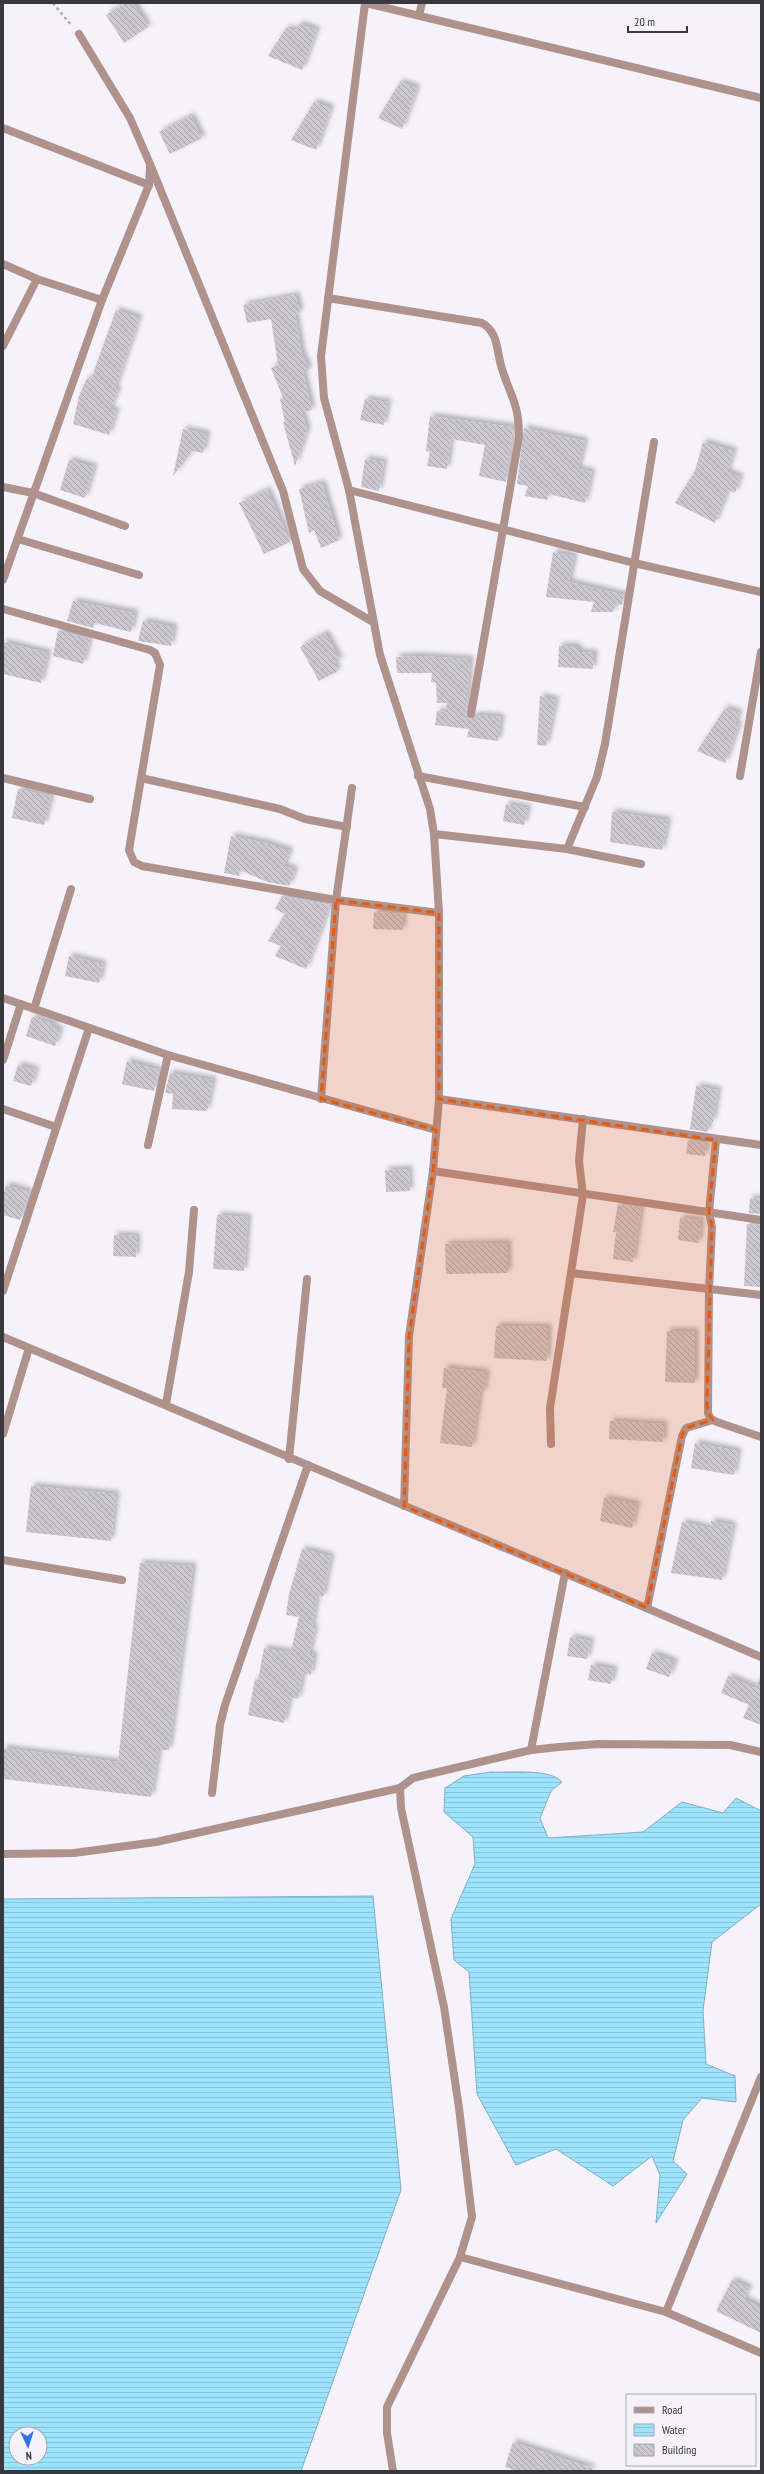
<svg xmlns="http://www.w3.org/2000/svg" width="764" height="2474" font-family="'PT Sans Narrow',sans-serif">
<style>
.water{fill:url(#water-rules);stroke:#7fb0c4;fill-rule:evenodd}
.building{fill:url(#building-back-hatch);filter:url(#shadow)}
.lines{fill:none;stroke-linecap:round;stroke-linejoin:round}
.path{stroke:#adabb2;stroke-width:2.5;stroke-dasharray:3 3;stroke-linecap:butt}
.service{stroke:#af928c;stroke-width:8}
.minor{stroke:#af928c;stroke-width:8}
.marked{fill:#e8590c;fill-opacity:0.2;stroke:#e8590c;stroke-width:3;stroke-dasharray:8 5;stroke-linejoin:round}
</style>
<defs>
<pattern id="water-rules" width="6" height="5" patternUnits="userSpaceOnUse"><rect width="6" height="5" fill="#9de3fe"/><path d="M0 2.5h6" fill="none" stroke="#88c4db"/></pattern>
<pattern id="building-back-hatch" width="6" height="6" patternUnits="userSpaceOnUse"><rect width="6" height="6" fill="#cbc8d1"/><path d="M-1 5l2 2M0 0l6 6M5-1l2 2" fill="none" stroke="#a6a3ab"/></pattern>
<filter id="shadow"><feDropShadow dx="3.5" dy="-3.5" stdDeviation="2" flood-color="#0004"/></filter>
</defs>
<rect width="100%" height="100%" fill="#f5f2fc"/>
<g class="water">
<path d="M491 1772C508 1773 550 1768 562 1782L551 1791 540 1818 548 1838 643 1832 682 1802 723 1813 736 1798 761 1811V1904L712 1942 703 2010 706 2064 735 2076 736 2102 702 2098 683 2120 673 2161 687 2174 656 2223 660 2175 652 2156 613 2186 556 2149 516 2165 477 2094 469 1972 454 1960 451 1919 475 1864 473 1837 444 1812 445 1788 464 1776Z"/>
<path d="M373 1896 401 2190 301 2471H3V1899ZM16 2434H40V2458H16Z"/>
</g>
<g class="building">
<path d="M125 3H133L148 27 124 43 106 15Z"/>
<path d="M299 24 317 30 302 70 268 56 286 28 295 31Z"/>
<path d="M400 82 417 88 402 129 378 118Z"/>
<path d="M314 102 331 108 316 150 291 140Z"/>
<path d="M191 116 202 138 170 154 159 132Z"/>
<path d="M296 295 300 313 295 314 302 354 309 370 303 372 312 410 302 412 307 430 295 466 283 422H285L280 399 283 398 271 368 278 365 271 319 247 323 243 305Z"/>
<path d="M116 310 139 318 115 389 118 390 110 409 116 411 109 435 73 424 79 396 87 378 91 379Z"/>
<path d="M365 399 388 402 384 425 360 420Z"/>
<path d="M430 416 513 427 506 482 479 476 485 445 451 439 447 469 427 466 430 452 426 451Z"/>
<path d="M524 428 585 441 578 469 592 472 585 503 549 494 547 500 525 496 528 486 517 484Z"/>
<path d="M183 429 207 434 203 453 192 451 173 476Z"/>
<path d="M703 442 734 451 727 472 740 477 735 493 728 490 715 523 675 503 695 471Z"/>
<path d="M365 459 384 462 379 491 361 487Z"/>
<path d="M69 460 94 467 85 498 60 490Z"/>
<path d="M322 483 339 540 321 548 314 530 309 533 299 489Z"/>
<path d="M267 490 290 542 264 554 239 503Z"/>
<path d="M553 552 574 556 569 582 624 595 622 605 615 604 613 612H591L594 602 546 597Z"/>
<path d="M73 601 135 613 131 632 95 623 93 628 67 621Z"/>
<path d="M143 621 174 627 171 646 138 641Z"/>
<path d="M58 630 90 639 83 664 53 656Z"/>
<path d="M325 633 340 660 334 663 338 671 319 681 300 647Z"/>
<path d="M3 642 48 653 41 683 3 674Z"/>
<path d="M559 646H575L580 652 594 653 593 669 558 667Z"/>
<path d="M419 656 470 659 466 716 470 719 476 715 501 717 498 741 467 737 469 729 435 725 437 711 445 712 447 703H437L436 683 431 682 432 673H397L396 657Z"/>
<path d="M540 696 556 700 546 746 537 745Z"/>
<path d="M725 708 739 713 735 724 739 725 725 763 697 751Z"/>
<path d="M18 789 51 796 44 825 12 818Z"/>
<path d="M506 804 528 808 524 825 503 821Z"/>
<path d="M612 812 668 820 662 850 610 842Z"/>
<path d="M231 836 266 843 290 851 284 866 295 870 289 886 267 882 240 870 239 876 224 873Z"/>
<path d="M282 896 330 905 306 969 275 956 281 946 268 941 285 914 275 909Z"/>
<path d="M374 912 403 914V930L373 929Z"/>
<path d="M69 956 103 964 99 983 65 976Z"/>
<path d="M32 1017 55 1024 54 1028 60 1030 55 1046 26 1036Z"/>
<path d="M127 1061 159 1070 154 1091 122 1084Z"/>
<path d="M18 1065 36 1070 31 1086 13 1081Z"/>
<path d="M170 1073 213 1080 207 1111 172 1109 173 1094 165 1093Z"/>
<path d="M696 1086 718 1090 713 1122 709 1121 708 1132 690 1129Z"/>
<path d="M688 1140 706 1143 705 1156 686 1154Z"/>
<path d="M409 1169 410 1191 386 1192 385 1170Z"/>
<path d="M6 1185 30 1192 20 1220 3 1215V1196Z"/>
<path d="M750 1198 761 1199V1214L749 1213Z"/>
<path d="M618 1204 641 1208 633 1262 613 1259 616 1232H613Z"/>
<path d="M217 1215 248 1217 244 1271 213 1269Z"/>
<path d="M680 1218 701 1220 699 1243 678 1240Z"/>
<path d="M747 1224 761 1225V1287L744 1286Z"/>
<path d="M114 1235 137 1236 136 1257 113 1256Z"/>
<path d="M508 1243V1273L446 1274 445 1244Z"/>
<path d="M496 1326 548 1327 547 1361 494 1358Z"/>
<path d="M667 1331H695V1383L665 1382Z"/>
<path d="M444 1368 486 1372 484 1392H480L472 1447 440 1443 447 1388H442Z"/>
<path d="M610 1421 664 1424 663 1442 609 1439Z"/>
<path d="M695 1443 738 1451 734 1475 691 1468Z"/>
<path d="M31 1486 116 1494 111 1541 26 1532Z"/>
<path d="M604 1498 637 1504 632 1528 600 1521Z"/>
<path d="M711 1521 733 1525 722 1580 671 1573 682 1522 710 1528Z"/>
<path d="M302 1549 331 1556 323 1597 317 1596 312 1628 315 1629 309 1654 314 1655 311 1675 303 1673 298 1699 290 1697 284 1723 248 1715 255 1679 258 1680 264 1648 288 1652 291 1651 299 1617 286 1615 289 1594Z"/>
<path d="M140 1563 193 1566 169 1750H159L151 1797 3 1779V1748L118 1762Z"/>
<path d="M570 1637 591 1641 587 1659 567 1656Z"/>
<path d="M652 1653 675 1662 669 1677 646 1669Z"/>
<path d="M591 1665 614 1669 611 1684 588 1680Z"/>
<path d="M728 1676 755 1688 761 1676V1725L743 1718 749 1705 721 1693Z"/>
<path d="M732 2280 749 2288 744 2299 761 2308V2333L716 2311Z"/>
<path d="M513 2442 592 2468V2471H517L505 2467Z"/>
</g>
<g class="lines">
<path class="path" d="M53 3 71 25"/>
<g class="service">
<path d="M3 128 149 185"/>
<path d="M3 1434 29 1348"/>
<path d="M3 1560 122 1580"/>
<path d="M3 1854 74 1853 156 1842 400 1788"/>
</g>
<g class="minor">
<path d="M365 3 321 356 324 398 349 490 380 655 430 809 434 834 439 913V1099L433 1171 409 1336 404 1506"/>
<path d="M366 3 761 98"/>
<path d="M419 15 422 3"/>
<path d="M79 34 130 118 150 164 283 491 303 569 320 591 373 622"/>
<path d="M3 264 37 279 102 300"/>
<path d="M328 298 482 323C500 333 496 354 503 372 512 399 519 405 519 437L471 714"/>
<path d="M3 346 37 279"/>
<path d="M3 487 33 493 125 526"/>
<path d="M349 490 634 563 761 592"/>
<path d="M18 539 139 575"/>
<path d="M3 580 102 300 149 185 150 167"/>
<path d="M3 609 150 650 155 653 160 665 129 850 134 862 142 866 336 900 439 913"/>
<path d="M418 776 585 807"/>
<path d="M740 776 761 652"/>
<path d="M3 778 90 799"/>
<path d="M141 778 280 809 305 819 347 827"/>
<path d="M434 834 567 849 641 864"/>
<path d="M567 849 597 777 605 744 654 442"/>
<path d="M3 998 168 1055 436 1130"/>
<path d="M34 1009 71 889"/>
<path d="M3 1060 21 1004"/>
<path d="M321 1099 336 900 352 788"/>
<path d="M439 1099 761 1145"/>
<path d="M3 1109 56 1127"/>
<path d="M716 1140 709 1212 712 1227 709 1290 708 1413 711 1419 717 1422 761 1437"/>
<path d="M148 1145 168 1055"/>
<path d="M433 1171 761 1220"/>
<path d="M571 1273 761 1295"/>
<path d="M3 1291 89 1028"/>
<path d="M3 1337C257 1442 509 1549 761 1657"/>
<path d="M166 1404 189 1272 194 1210"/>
<path d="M551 1444 550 1408 583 1195 579 1161 583 1119"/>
<path d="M289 1459 307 1279"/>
<path d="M647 1608 682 1436 686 1428 713 1420"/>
<path d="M531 1750 565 1573"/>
<path d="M212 1793 220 1725 225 1705 308 1465"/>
<path d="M460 2257 666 2312 761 2353"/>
<path d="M666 2312 761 2077"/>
<path d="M393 2471 387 2433V2407L460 2257 472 2217 459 2108 444 2007 401 1808 400 1788 413 1778 531 1750 559 1747 598 1744 730 1745 761 1752"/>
</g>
</g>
<path class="marked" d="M336 900 439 913V1099L716 1140 709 1212 712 1227 707 1402 708 1413 713 1420 686 1428 682 1436 647 1608 404 1506 409 1336 433 1171 436 1130 321 1099Z"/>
<rect width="764" height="2474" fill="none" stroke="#39383c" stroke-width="8"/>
<rect x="626" y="2394" width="130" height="72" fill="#f5f2fc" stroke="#aaa8af"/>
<rect x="634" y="2407" width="20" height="6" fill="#af928c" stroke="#aaa8af"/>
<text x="662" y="2414" font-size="12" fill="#39383c">Road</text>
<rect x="634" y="2424" width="20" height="12" fill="url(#water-rules)" stroke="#aaa8af"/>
<text x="662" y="2434" font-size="12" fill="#39383c">Water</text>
<rect x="634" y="2444" width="20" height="12" fill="url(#building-back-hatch)" stroke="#aaa8af"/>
<text x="662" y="2454" font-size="12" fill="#39383c">Building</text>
<g transform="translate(28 2446) rotate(176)"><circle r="19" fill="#f5f2fc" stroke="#aaa8af"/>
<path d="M0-3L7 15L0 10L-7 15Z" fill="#3075e2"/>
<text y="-6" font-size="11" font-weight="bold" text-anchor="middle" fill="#39383c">N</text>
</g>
<path d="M628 26v6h59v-6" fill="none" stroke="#39383c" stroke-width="2"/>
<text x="634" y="26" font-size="12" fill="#39383c" stroke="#f5f2fc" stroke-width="3" paint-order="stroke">20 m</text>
</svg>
